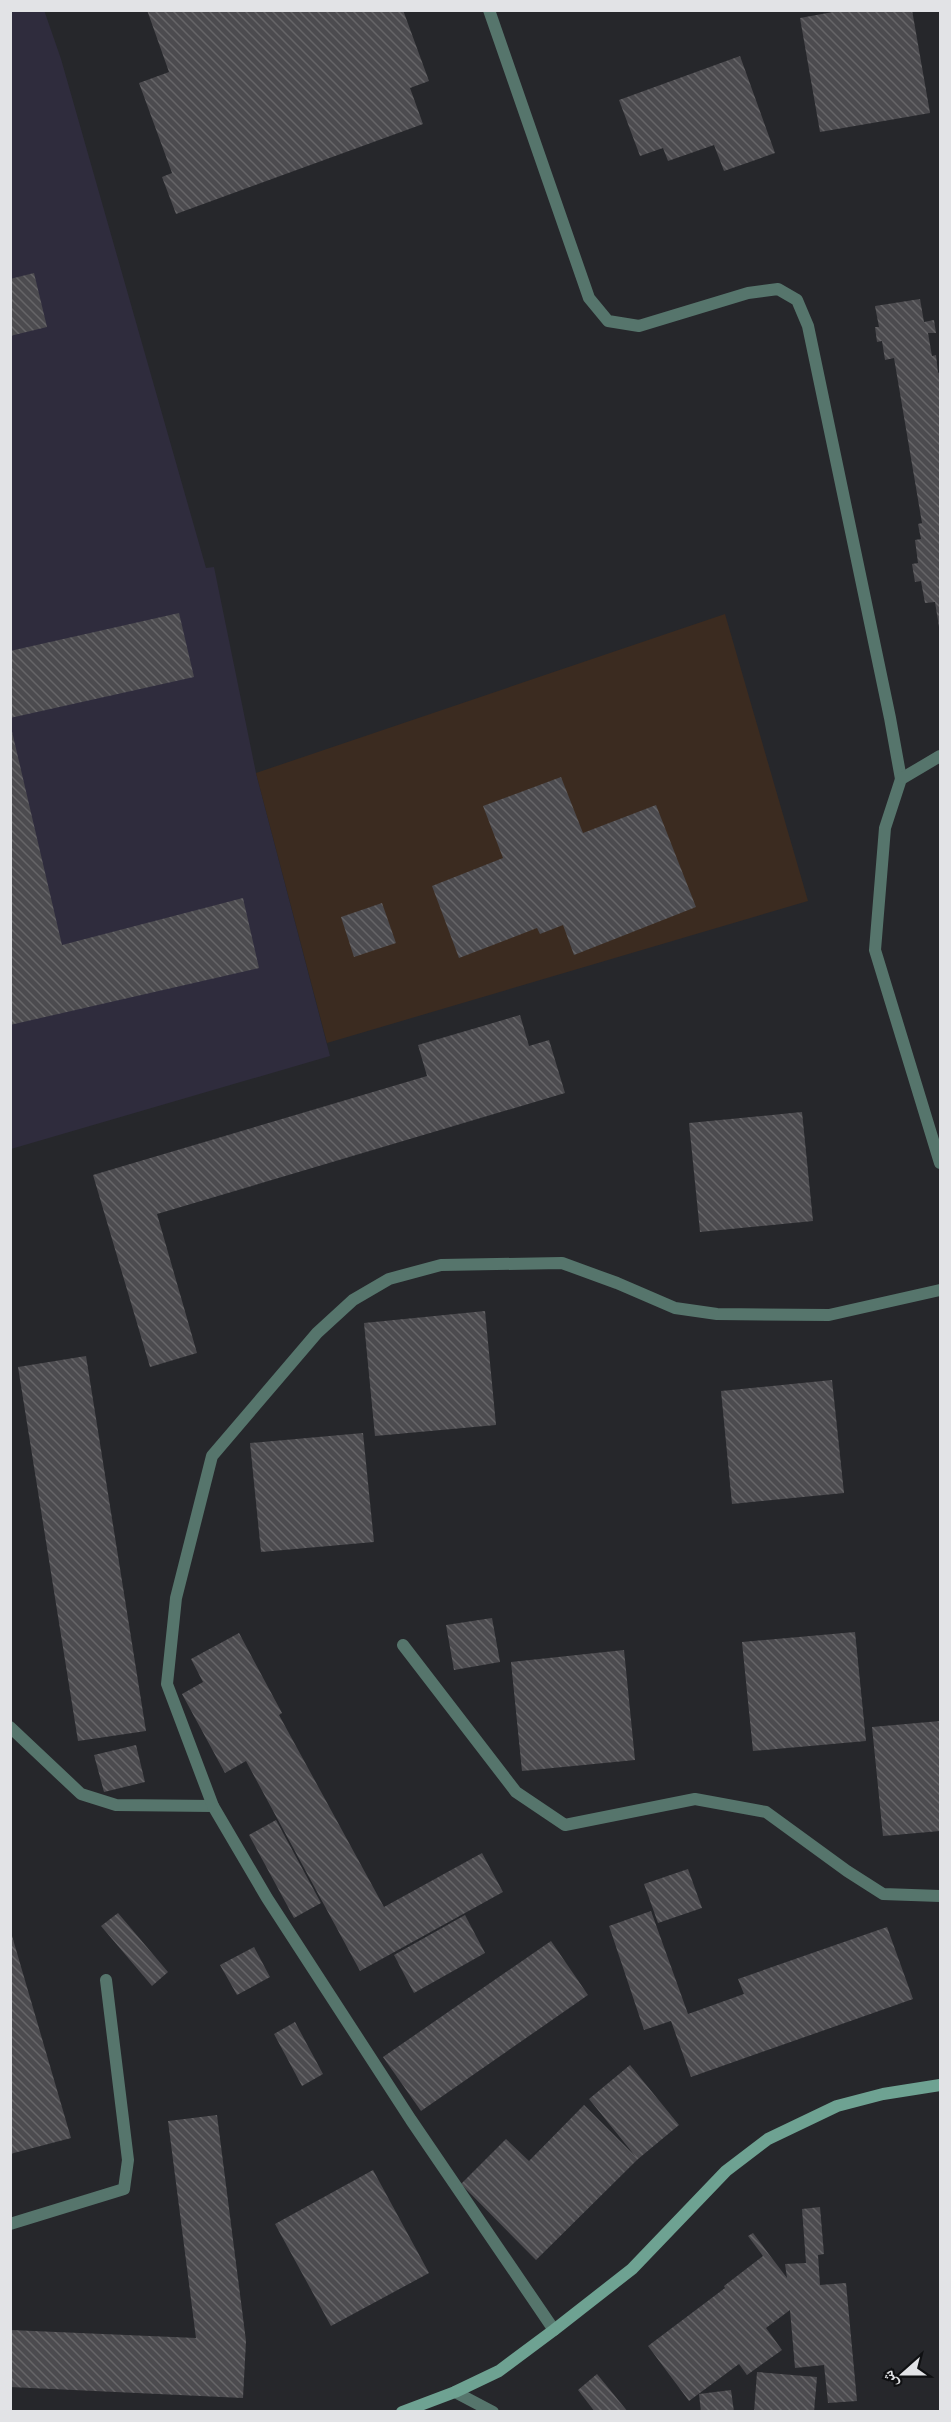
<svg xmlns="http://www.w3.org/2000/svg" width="951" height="2422" font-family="Georgia,'Noto Naskh Arabic',serif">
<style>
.education{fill:#2f2c3d}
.medical{fill:#3b2b20}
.building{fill:url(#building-back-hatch)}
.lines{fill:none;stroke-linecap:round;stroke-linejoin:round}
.lane{stroke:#56756c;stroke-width:12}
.street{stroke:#56756c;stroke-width:12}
.secondary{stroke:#6ea292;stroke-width:12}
</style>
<defs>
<pattern id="building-back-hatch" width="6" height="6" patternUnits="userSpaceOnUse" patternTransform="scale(1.5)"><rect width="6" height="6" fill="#4c4b4f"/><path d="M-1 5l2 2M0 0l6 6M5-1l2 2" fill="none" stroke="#666568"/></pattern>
</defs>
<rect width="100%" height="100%" fill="#26272b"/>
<path class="education" d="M44 10 61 59 206 568 214 567 256 773 330 1056 11 1149 10 11Z"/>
<path class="medical" d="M725 614 808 901 327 1043 256 773Z"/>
<g class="building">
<path d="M147 10H403L429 81 410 88 423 124 176 214 162 177 172 173 139 83 169 72Z"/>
<path d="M844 10H912L930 113 820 132 800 18Z"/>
<path d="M740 56 775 153 724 171 714 145 668 161 663 148 640 156 619 100Z"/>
<path d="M34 273 47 327 10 336V279Z"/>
<path d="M920 299 924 322 934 320 936 333H928L932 356 936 355 938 373 940 372 939 627 935 602 925 603 921 581 915 582 912 564 918 563 915 540 921 539 918 524 922 523 894 358 885 360 882 341 877 342 875 327H879L875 306Z"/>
<path d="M179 613 194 677 10 718V651Z"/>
<path d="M10 723 62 945 243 898 259 968 10 1025Z"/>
<path d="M561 777 583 833 656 805 696 907 574 955 563 925 540 934 537 928 459 958 432 886 503 858 483 806Z"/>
<path d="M382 903 396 943 354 957 341 917Z"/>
<path d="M520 1015 529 1046 549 1040 565 1093 157 1214 197 1353 150 1367 93 1175 427 1076 418 1045Z"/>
<path d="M802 1112 813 1221 700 1232 689 1123Z"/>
<path d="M485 1311 496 1425 375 1436 364 1323Z"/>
<path d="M86 1356 146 1731 78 1741 18 1367Z"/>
<path d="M832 1380 844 1493 732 1504 721 1391Z"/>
<path d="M363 1433 374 1542 261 1552 250 1443Z"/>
<path d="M492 1618 500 1662 454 1670 446 1625Z"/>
<path d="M855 1632 866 1741 753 1751 742 1642Z"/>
<path d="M239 1633 282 1713 279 1715 384 1907 482 1853 503 1892 360 1971 246 1761 225 1773 182 1694 203 1682 191 1659Z"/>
<path d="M624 1650 635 1760 522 1771 511 1662Z"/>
<path d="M940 1721V1831L883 1836 872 1727Z"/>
<path d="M136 1745 145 1782 104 1792 94 1755Z"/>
<path d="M276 1820 321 1903 294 1918 249 1835Z"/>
<path d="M688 1869 702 1908 658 1923 644 1884Z"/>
<path d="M651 1911 688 2014 744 1994 738 1979 887 1927 913 1999 691 2077 671 2021 644 2030 609 1926Z"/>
<path d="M118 1913 168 1972 152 1986 101 1926Z"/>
<path d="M465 1915 485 1953 414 1993 394 1955Z"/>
<path d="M10 1929 71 2138 10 2154Z"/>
<path d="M551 1941 588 1995 421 2111 383 2057Z"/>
<path d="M254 1947 270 1977 237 1995 220 1965Z"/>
<path d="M295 2022 323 2074 302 2086 274 2034Z"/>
<path d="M630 2065 679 2125 638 2159 536 2260 461 2184 506 2139 529 2161 584 2105 636 2157 589 2099Z"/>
<path d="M217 2115 246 2341 243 2398 10 2387V2330L196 2338 168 2121Z"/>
<path d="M373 2170 429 2273 331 2326 275 2224Z"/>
<path d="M820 2207 824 2254 818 2255 820 2285 846 2283 857 2401 828 2403 824 2365 795 2368 790 2310 766 2328 782 2350 747 2375 739 2364 689 2401 648 2346 725 2288 724 2286 763 2256 748 2236 753 2233 787 2278 785 2264 806 2263 802 2209Z"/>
<path d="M757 2372 817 2377 814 2412H754Z"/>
<path d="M597 2374 628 2412H595L578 2390Z"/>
<path d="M731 2390 734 2412H701L699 2394Z"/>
</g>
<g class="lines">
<g class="lane">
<path d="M10 1727 81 1794 116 1805 213 1806"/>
<path d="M10 2224 124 2189 128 2160 106 1980"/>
<path d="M554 2330 411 2120 267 1898 213 1806 167 1684 176 1598 212 1456 317 1333 353 1300 389 1279 441 1265 562 1263 617 1283 675 1308 717 1314 829 1315 940 1290"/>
</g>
<g class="street">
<path d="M489 10 589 298 608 321 639 326 748 293 778 289 797 300 808 326 890 718 901 779"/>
<path d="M940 756 901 779 885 828 875 950 940 1163"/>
<path d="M403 1645 516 1792 565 1825 695 1799 766 1812 847 1871 883 1894 940 1896"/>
<path d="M455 2392 493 2412"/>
</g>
<path class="secondary" d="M402 2412 455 2392 499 2371 554 2330 632 2269 726 2171 768 2139 837 2106 883 2094 940 2085"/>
</g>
<rect width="951" height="2422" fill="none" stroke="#e2e3e6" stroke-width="24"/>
<g transform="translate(903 2374) rotate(249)" stroke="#0f1012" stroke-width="4.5" paint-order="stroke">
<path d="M0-4.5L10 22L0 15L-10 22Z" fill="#e2e3e6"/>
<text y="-9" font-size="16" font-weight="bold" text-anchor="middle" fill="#e2e3e6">ش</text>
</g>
</svg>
